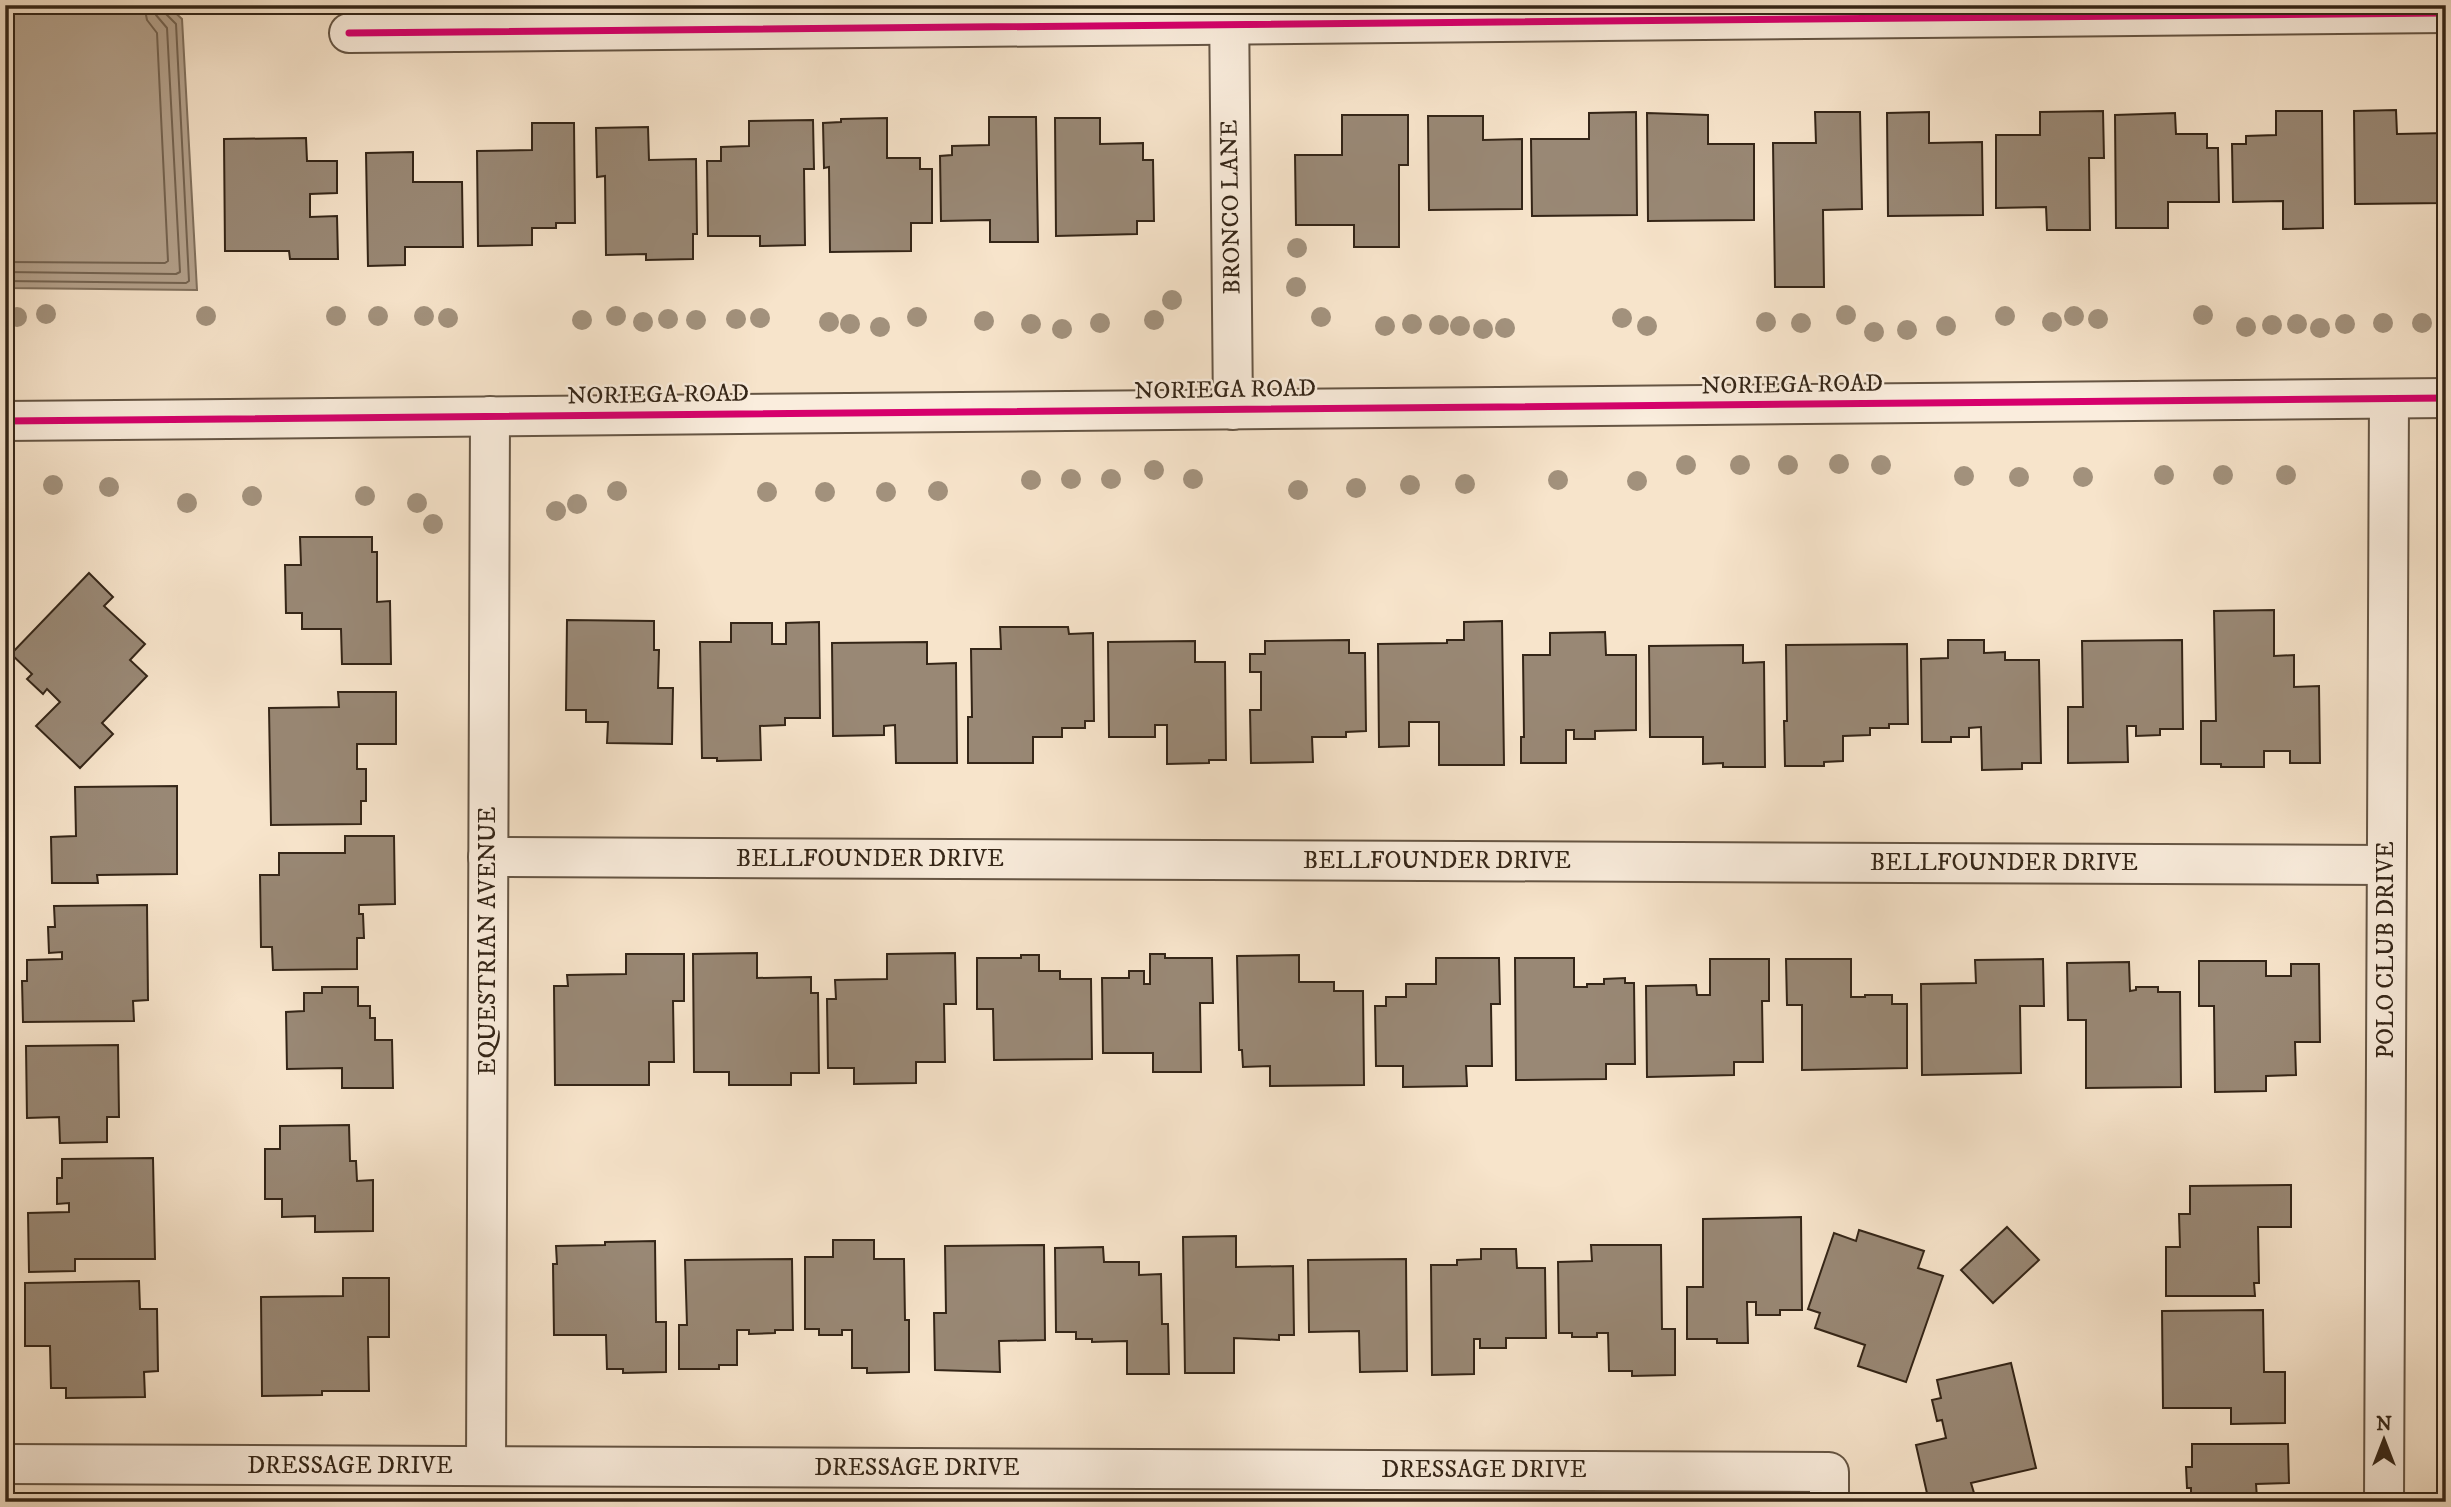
<svg xmlns="http://www.w3.org/2000/svg" width="2451" height="1507" font-family="'IM FELL DW Pica',serif">
<style>
.water{fill:#b5a38e;stroke:#81715e;stroke-width:2}
.lines{fill:none;stroke-linecap:round;stroke-linejoin:round}
.shore{stroke:#746452;stroke-width:2}
.building{fill:#998875;stroke:#342517;stroke-width:2}
.minor-casing{stroke:#655544;stroke-width:42}
.minor{stroke:#faeddd;stroke-width:38}
.cycleway-casing{stroke:#faeddd;stroke-width:11}
.cycleway{stroke:#d6006c;stroke-width:7}
.tree{fill:#a2917c}
.labels{text-anchor:middle;dominant-baseline:central;stroke-width:5;stroke-linejoin:round;paint-order:stroke}
.street-label{font-size:24px;fill:#342517;stroke:#faeddd}
</style>
<rect width="100%" height="100%" fill="#f7e4cb"/>
<filter id="stains"><feTurbulence type="fractalNoise" baseFrequency=".00286" numOctaves="4"/><feColorMatrix values="0 0 0 0 .2 0 0 0 0 .09 0 0 0 0 .02 0 0 0 .5 -.17"/></filter>
<radialGradient id="worn" r=".72"><stop offset=".6" stop-color="#630" stop-opacity="0"/><stop offset="1" stop-color="#630" stop-opacity=".3"/></radialGradient>
<path class="water" d="M5 5H167L182 19 197 290 5 288Z"/>
<g class="lines">
<g class="shore">
<path d="M5 262 165 263 168 261 157 33 147 20 144 5"/>
<path d="M5 272 176 274 180 272 167 28 156 15 154 5"/>
<path d="M5 281 186 283 189 281 176 24 164 12 163 5"/>
</g>
</g>
<g class="building">
<path d="M2396 110 2397 134 2446 133V203L2355 204 2354 111Z"/>
<path d="M2103 111 2104 158H2089L2090 230H2047L2046 207 1996 208V135H2040V112Z"/>
<path d="M2276 111H2322L2323 228 2283 229V201L2233 202 2232 144H2246V136L2276 135Z"/>
<path d="M1636 112 1637 215 1532 216 1531 139H1589V113Z"/>
<path d="M1815 112H1860L1862 209 1823 210 1824 287H1775L1773 143H1816Z"/>
<path d="M1929 112V143L1982 142 1983 215 1888 216 1887 113Z"/>
<path d="M1647 113 1708 115V144H1754V220L1648 221Z"/>
<path d="M2175 113 2176 134H2207V148H2218L2219 202H2168V228H2116L2115 115Z"/>
<path d="M1342 115H1408V165H1399V247H1354V225H1296L1295 155H1342Z"/>
<path d="M1428 116H1483V140L1522 139V209L1429 210Z"/>
<path d="M989 117H1036L1038 242H990V220L941 221 940 156 952 155V146L989 145Z"/>
<path d="M887 118V158H920V169H932V223H911V251L830 252 829 167 824 168 823 123 841 122V119Z"/>
<path d="M1055 118H1100V144L1143 143V160H1153L1154 221H1137V234L1056 236Z"/>
<path d="M813 120 814 169H804L805 245 760 246V236H708L707 161H721V147L749 146V121Z"/>
<path d="M532 123H574L575 223H556V228H532V245L478 246 477 151 532 150Z"/>
<path d="M648 127 649 160 696 159 697 234H693V259L646 260V254L606 255 605 176 597 177 596 128Z"/>
<path d="M306 138 307 161H337V193L310 194V217L337 216 338 259H290L289 251H225L224 139Z"/>
<path d="M413 152V182H462L463 247H405V265L368 266 366 153Z"/>
<path d="M300 537H372V552H377V602L390 601 391 664H342L341 629H302V613H286L285 565H301Z"/>
<path d="M89 573 113 597 104 606 145 644 130 660 147 676 102 723 113 734 80 768 36 726 60 702 47 689 43 694 27 679 32 674 11 654Z"/>
<path d="M2274 610V656L2294 655V687L2319 686 2320 763H2290V751H2264V767H2221V764H2201V721H2216L2214 611Z"/>
<path d="M567 620 654 621V650H659L658 688H673L672 744 607 743 608 722H586V710H566Z"/>
<path d="M1502 621 1504 765H1439V722H1409V746L1379 747 1378 644 1447 643V640H1464V622Z"/>
<path d="M819 622 820 718H785V725L760 726 761 760 717 761V758H702L700 642H731V623H772V644H786V623Z"/>
<path d="M1000 627H1068L1069 634 1093 633 1094 721H1085V728H1062V737H1033V763H968V717H972L971 649H1001Z"/>
<path d="M1605 632 1606 655H1636V730L1595 731V739H1574V730H1566V763H1521V737H1524L1523 655H1550V633Z"/>
<path d="M1349 640V653H1365L1366 731 1346 732V737H1312L1313 762 1251 763 1250 710H1261V672H1250V654H1265V641Z"/>
<path d="M1948 640H1984V653L2005 652V660H2039L2041 763H2022V769L1982 770 1981 727 1969 728V737H1951V742H1922L1921 659 1948 658Z"/>
<path d="M2182 640 2183 729H2160V735L2136 736V726H2127L2128 762 2068 763V707H2083L2082 641Z"/>
<path d="M1195 641V662H1225L1226 760H1209V763L1167 764V725H1155V737H1109L1108 642Z"/>
<path d="M927 642V664L956 663 957 763H896L895 725 884 726V735L833 736 832 643Z"/>
<path d="M1907 644 1908 724H1889V728H1870V735L1843 736V761L1824 762V766H1785L1784 721H1787L1786 645Z"/>
<path d="M1743 645V663L1764 662 1765 767H1723V763L1703 764V737H1650L1649 646Z"/>
<path d="M338 692H396V744H357V769H366V801H361V824L271 825 269 708 339 707Z"/>
<path d="M177 786V874L97 875 98 883H52L51 837 76 836 75 787Z"/>
<path d="M345 836H394L395 904 359 905V914H363L364 938H357V969L273 970 272 947H261L260 875H279V853H345Z"/>
<path d="M147 905 148 1000 133 1001 134 1021 23 1022 22 981H27V960L62 959V952L49 953 48 927H55L54 906Z"/>
<path d="M757 953V978L811 977V993H818L819 1073H791V1085H729V1072H694L693 954Z"/>
<path d="M955 953 956 1004H944L945 1062H916V1083L854 1084V1068H828L827 999H836L835 980 887 979V954Z"/>
<path d="M626 954H684V1001H673L674 1062H649V1085H555L554 986H568L567 975 626 974Z"/>
<path d="M1150 954H1165V958H1212L1213 1003H1200L1201 1072H1153V1053H1103L1102 978H1129V971H1144V984H1150Z"/>
<path d="M1021 955H1039V971H1060V979H1091L1092 1059 994 1060 993 1009H977V958H1021Z"/>
<path d="M1299 955V982H1334V991H1363L1364 1085 1270 1086V1066L1243 1067 1242 1050H1239L1237 956Z"/>
<path d="M1436 958H1499L1500 1004H1491L1492 1066H1466L1467 1086 1403 1087V1066H1376L1375 1006H1386V997H1406V984H1436Z"/>
<path d="M1515 958H1574V987H1587V984H1604V979L1625 978V983H1634L1635 1064H1606V1079L1516 1080Z"/>
<path d="M1710 959H1769V1001H1762L1763 1062H1734V1075L1647 1077 1646 986 1696 985 1697 995H1710Z"/>
<path d="M1786 959H1851V997H1865V995H1892V1004H1907V1068L1802 1070V1005H1787Z"/>
<path d="M2043 959 2044 1006H2020L2021 1073 1922 1075 1921 984 1976 983 1975 960Z"/>
<path d="M2199 961H2266V976H2291V964H2319L2320 1042H2295L2296 1075 2266 1076V1091L2215 1092 2214 1006H2199Z"/>
<path d="M2129 962 2130 991 2136 990V987H2158V992H2180L2181 1087 2086 1088V1020H2068L2067 963Z"/>
<path d="M322 987H358V1006H370V1018H375V1040H392L393 1088H342V1068L287 1069 286 1012 304 1011V993H322Z"/>
<path d="M118 1045 119 1117H107V1142L60 1143 59 1117 27 1118 26 1046Z"/>
<path d="M349 1125 350 1161H356L357 1181 373 1180V1231L315 1232V1216L282 1217V1199H265V1149H280V1126Z"/>
<path d="M153 1158 155 1259H75V1271L29 1272 28 1213 69 1212V1203L57 1204V1178H62V1159Z"/>
<path d="M2291 1185V1227H2258L2259 1283H2254L2255 1296H2166V1247H2180L2179 1214H2190V1186Z"/>
<path d="M1801 1217 1802 1310H1780V1315H1756V1302H1747L1748 1343H1717V1339H1687V1287H1703V1219Z"/>
<path d="M2007 1227 2039 1260 1993 1303 1961 1270Z"/>
<path d="M1859 1230 1924 1251 1918 1268 1943 1276 1906 1382 1858 1366 1865 1345 1815 1328 1820 1313 1808 1309 1834 1233 1856 1241Z"/>
<path d="M1236 1236V1267L1293 1266 1294 1335H1279V1340L1234 1338V1373H1185L1183 1237Z"/>
<path d="M833 1240H874V1259H904L905 1320H909V1372L867 1373V1368H852V1330H842V1335H819V1329H805V1257H833Z"/>
<path d="M655 1241 656 1322H666V1372L623 1373V1369H607L606 1335H554L553 1264H557L556 1246 605 1245V1242Z"/>
<path d="M1044 1245 1045 1340 999 1341 1000 1372 935 1370 934 1313H946L945 1246Z"/>
<path d="M1591 1245H1661L1662 1329H1675V1375L1632 1376V1371H1609L1608 1333H1597V1337H1572V1333H1559L1558 1262 1592 1261Z"/>
<path d="M1103 1247 1104 1262H1139V1275L1161 1274 1162 1324H1168L1169 1374H1127V1341L1092 1342V1339H1076V1332H1056L1055 1248Z"/>
<path d="M1481 1249H1516L1517 1268H1545L1546 1338H1506V1348H1480V1339H1474V1374L1432 1375 1431 1265H1457V1260L1481 1259Z"/>
<path d="M792 1259 793 1330H775V1333L749 1334V1330H737V1365H719V1369H679V1325H687L685 1260Z"/>
<path d="M1406 1259 1407 1371 1360 1372 1359 1331 1309 1332 1308 1260Z"/>
<path d="M343 1278H389V1337H368L369 1391H322V1395L262 1396 261 1297 343 1296Z"/>
<path d="M139 1281 140 1309H157L158 1371 144 1372 145 1397 66 1398V1388H51L50 1346H25V1283Z"/>
<path d="M2263 1310 2264 1372H2285V1423L2231 1424V1408H2163L2162 1311Z"/>
<path d="M2011 1363 2036 1468 1971 1483 1974 1493 1929 1502 1916 1445 1946 1438 1942 1420 1937 1421 1932 1400 1941 1398 1937 1380Z"/>
<path d="M2192 1444H2288L2289 1483 2256 1484 2257 1498H2264V1502H2191V1488H2187L2186 1467H2192Z"/>
</g>
<g class="lines">
<defs>
<g id="minor">
<path d="M1229 5 1233 410"/>
<path d="M349 33 2446 13"/>
<path d="M5 421 2446 398"/>
<path d="M488 857 2386 865"/>
<path d="M5 1464 1829 1472V1502"/>
<path d="M486 1466 490 416"/>
<path d="M2384 1502 2389 399"/>
</g>
</defs>
<use href="#minor" class="minor-casing"/>
<use href="#minor" class="minor"/>
<defs>
<g id="cycleway">
<path d="M349 33 2446 13"/>
<path d="M5 421 2446 398"/>
</g>
</defs>
<use href="#cycleway" class="cycleway-casing"/>
<use href="#cycleway" class="cycleway"/>
</g>
<g class="tree">
<circle cx="1297" cy="248" r="10"/>
<circle cx="1296" cy="287" r="10"/>
<circle cx="1172" cy="300" r="10"/>
<circle cx="46" cy="314" r="10"/>
<circle cx="1846" cy="315" r="10"/>
<circle cx="2203" cy="315" r="10"/>
<circle cx="206" cy="316" r="10"/>
<circle cx="336" cy="316" r="10"/>
<circle cx="378" cy="316" r="10"/>
<circle cx="424" cy="316" r="10"/>
<circle cx="616" cy="316" r="10"/>
<circle cx="2005" cy="316" r="10"/>
<circle cx="2074" cy="316" r="10"/>
<circle cx="17" cy="317" r="10"/>
<circle cx="917" cy="317" r="10"/>
<circle cx="1321" cy="317" r="10"/>
<circle cx="448" cy="318" r="10"/>
<circle cx="760" cy="318" r="10"/>
<circle cx="1622" cy="318" r="10"/>
<circle cx="668" cy="319" r="10"/>
<circle cx="736" cy="319" r="10"/>
<circle cx="2098" cy="319" r="10"/>
<circle cx="582" cy="320" r="10"/>
<circle cx="696" cy="320" r="10"/>
<circle cx="1154" cy="320" r="10"/>
<circle cx="984" cy="321" r="10"/>
<circle cx="643" cy="322" r="10"/>
<circle cx="829" cy="322" r="10"/>
<circle cx="1766" cy="322" r="10"/>
<circle cx="2052" cy="322" r="10"/>
<circle cx="1100" cy="323" r="10"/>
<circle cx="1801" cy="323" r="10"/>
<circle cx="2383" cy="323" r="10"/>
<circle cx="2422" cy="323" r="10"/>
<circle cx="850" cy="324" r="10"/>
<circle cx="1031" cy="324" r="10"/>
<circle cx="1412" cy="324" r="10"/>
<circle cx="2297" cy="324" r="10"/>
<circle cx="2345" cy="324" r="10"/>
<circle cx="1439" cy="325" r="10"/>
<circle cx="2272" cy="325" r="10"/>
<circle cx="1385" cy="326" r="10"/>
<circle cx="1460" cy="326" r="10"/>
<circle cx="1647" cy="326" r="10"/>
<circle cx="1946" cy="326" r="10"/>
<circle cx="880" cy="327" r="10"/>
<circle cx="2246" cy="327" r="10"/>
<circle cx="1505" cy="328" r="10"/>
<circle cx="2320" cy="328" r="10"/>
<circle cx="1062" cy="329" r="10"/>
<circle cx="1483" cy="329" r="10"/>
<circle cx="1907" cy="330" r="10"/>
<circle cx="1874" cy="332" r="10"/>
<circle cx="1839" cy="464" r="10"/>
<circle cx="1686" cy="465" r="10"/>
<circle cx="1740" cy="465" r="10"/>
<circle cx="1788" cy="465" r="10"/>
<circle cx="1881" cy="465" r="10"/>
<circle cx="1154" cy="470" r="10"/>
<circle cx="2164" cy="475" r="10"/>
<circle cx="2223" cy="475" r="10"/>
<circle cx="2286" cy="475" r="10"/>
<circle cx="1964" cy="476" r="10"/>
<circle cx="2019" cy="477" r="10"/>
<circle cx="2083" cy="477" r="10"/>
<circle cx="1071" cy="479" r="10"/>
<circle cx="1111" cy="479" r="10"/>
<circle cx="1193" cy="479" r="10"/>
<circle cx="1031" cy="480" r="10"/>
<circle cx="1558" cy="480" r="10"/>
<circle cx="1637" cy="481" r="10"/>
<circle cx="1465" cy="484" r="10"/>
<circle cx="53" cy="485" r="10"/>
<circle cx="1410" cy="485" r="10"/>
<circle cx="109" cy="487" r="10"/>
<circle cx="1356" cy="488" r="10"/>
<circle cx="1298" cy="490" r="10"/>
<circle cx="617" cy="491" r="10"/>
<circle cx="938" cy="491" r="10"/>
<circle cx="767" cy="492" r="10"/>
<circle cx="825" cy="492" r="10"/>
<circle cx="886" cy="492" r="10"/>
<circle cx="252" cy="496" r="10"/>
<circle cx="365" cy="496" r="10"/>
<circle cx="187" cy="503" r="10"/>
<circle cx="417" cy="503" r="10"/>
<circle cx="577" cy="504" r="10"/>
<circle cx="556" cy="511" r="10"/>
<circle cx="433" cy="524" r="10"/>
</g>
<g class="labels">
<g class="street-label">
<text transform="translate(1231 207) rotate(-91)">BRONCO LANE</text>
<text transform="translate(1792 385) rotate(-1)">NORIEGA ROAD</text>
<text transform="translate(1225 390) rotate(-1)">NORIEGA ROAD</text>
<text transform="translate(658 395) rotate(-1)">NORIEGA ROAD</text>
<text x="870" y="859">BELLFOUNDER DRIVE</text>
<text x="1437" y="861">BELLFOUNDER DRIVE</text>
<text x="2004" y="863">BELLFOUNDER DRIVE</text>
<text transform="translate(488 941) rotate(-90)">EQUESTRIAN AVENUE</text>
<text transform="translate(2386 950) rotate(-90)">POLO CLUB DRIVE</text>
<text x="350" y="1466">DRESSAGE DRIVE</text>
<text x="917" y="1468">DRESSAGE DRIVE</text>
<text x="1484" y="1470">DRESSAGE DRIVE</text>
</g>
</g>
<rect width="2451" height="1507" fill="none" stroke="#f7e4cb" stroke-width="28"/>
<rect x="7" y="7" width="2437" height="1493" fill="none" stroke="#342517" stroke-width="3.5"/>
<rect x="14" y="14" width="2423" height="1479" fill="none" stroke="#342517" stroke-width="2"/>
<g transform="translate(2384 1440)" stroke="#faeddd" stroke-width="5" paint-order="stroke">
<path d="M0-5L12 26L0 18L-12 26Z" fill="#342517"/>
<text y="-10" font-size="19" font-weight="bold" text-anchor="middle" fill="#342517">N</text>
</g>
<rect width="100%" height="100%" filter="url(#stains)"/>
<rect width="100%" height="100%" fill="url(#worn)"/>
</svg>
